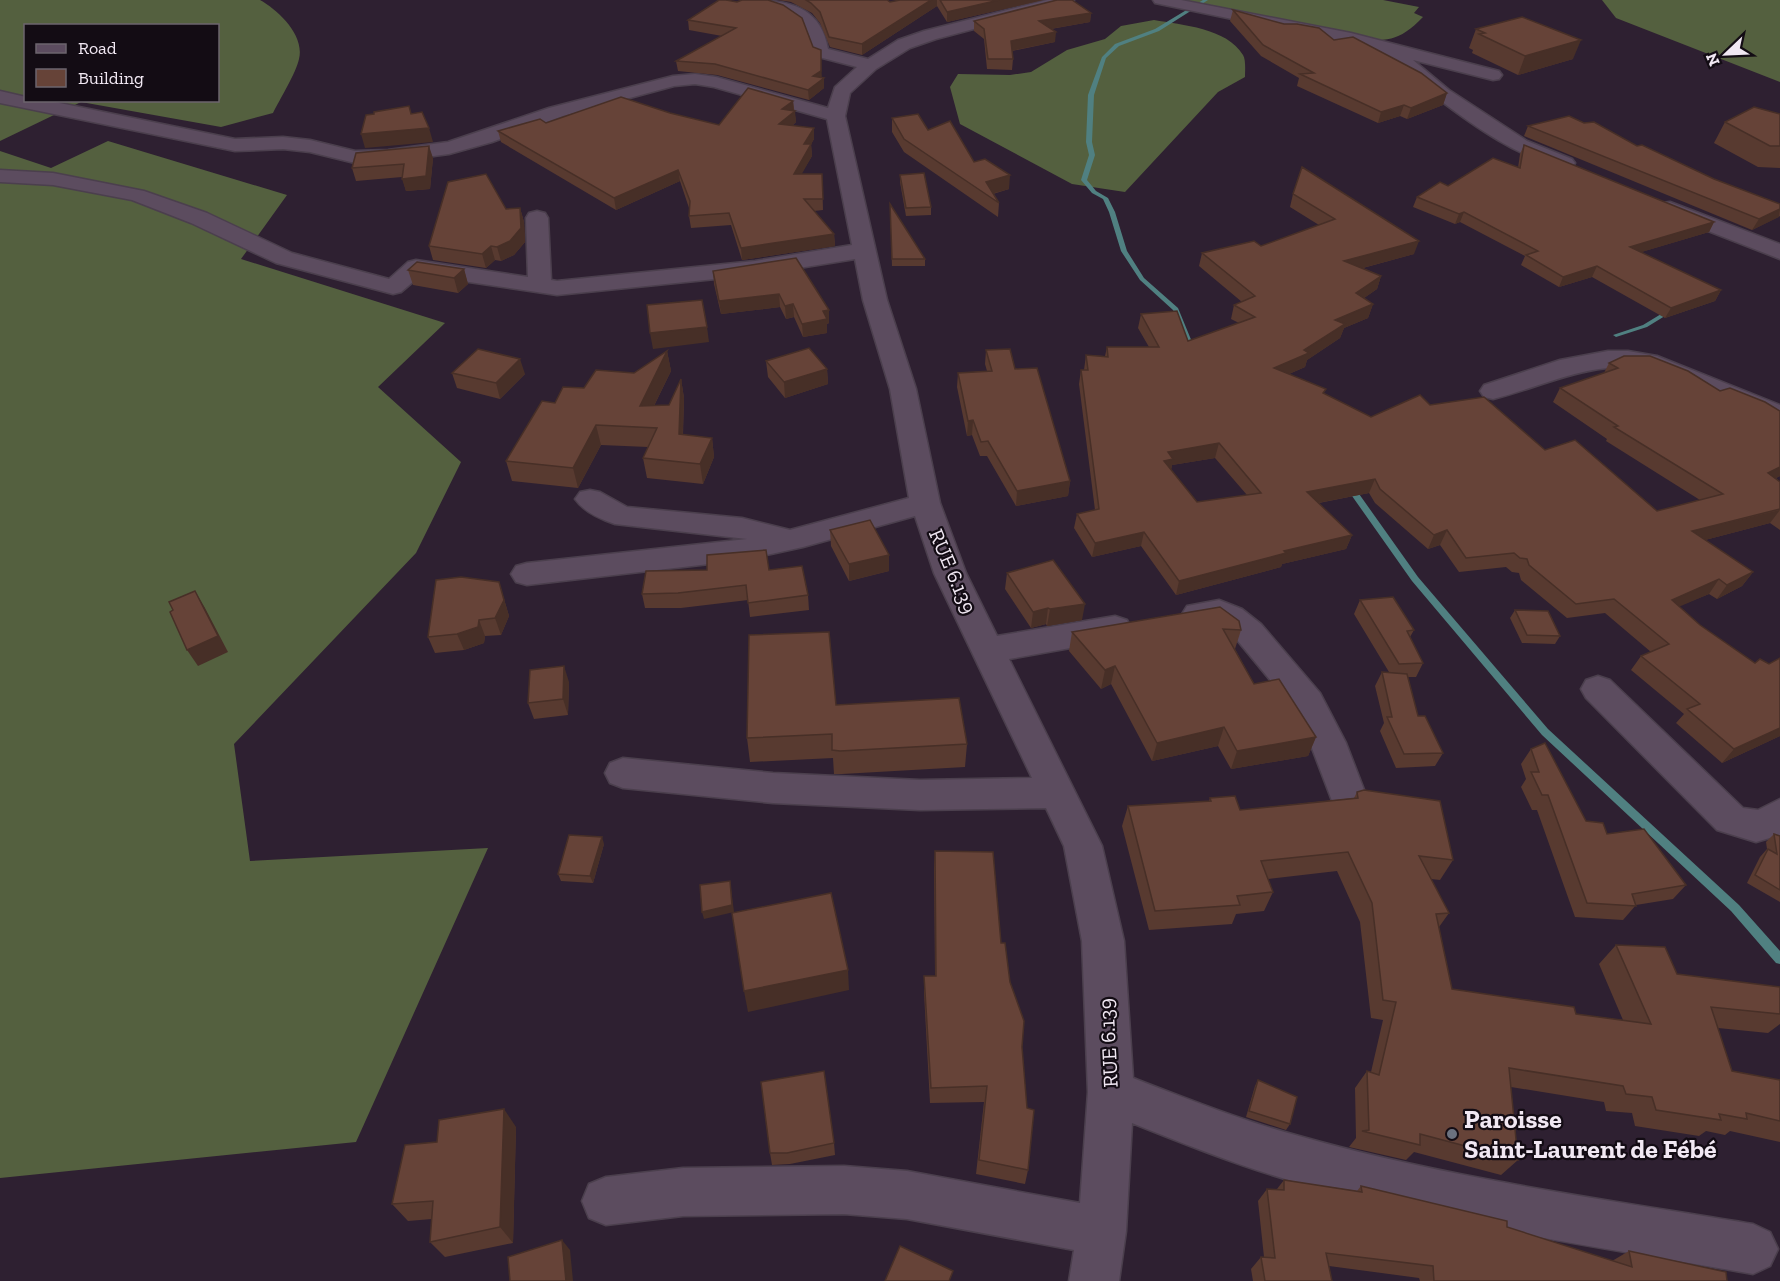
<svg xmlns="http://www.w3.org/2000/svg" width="1780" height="1281" font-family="'Zilla Slab',serif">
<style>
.forest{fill:#54603f;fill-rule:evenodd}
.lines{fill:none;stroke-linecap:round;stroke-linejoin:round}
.stream{fill:#508081;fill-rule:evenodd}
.minor-casing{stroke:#4b3f4d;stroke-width:3}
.minor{fill:#5c4c5f;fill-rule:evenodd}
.wall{fill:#583a30;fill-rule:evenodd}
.shaded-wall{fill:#472f27}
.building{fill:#664338;stroke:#472f27;stroke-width:1.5;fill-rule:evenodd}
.worship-dot{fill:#6b7280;stroke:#130c14;stroke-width:2}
.labels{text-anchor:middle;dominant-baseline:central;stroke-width:4.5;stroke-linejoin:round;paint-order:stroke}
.street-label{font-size:21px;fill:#f1e8f3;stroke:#130c14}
.near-poi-label{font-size:26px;font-weight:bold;fill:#f1e8f3;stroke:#130c14;text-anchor:start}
</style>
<rect width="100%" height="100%" fill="#2e2031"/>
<g class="forest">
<path d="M0 0H260C278 10 305 35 299 59 296 73 280 99 273 113L221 127 81 102 0 141ZM26 26H218V100H26Z"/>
<path d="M1162 0H1383L1419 7 1414 13 1423 17C1398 43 1387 40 1352 41Z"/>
<path d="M1602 0H1780V82L1616 18Z"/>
<path d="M1154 20C1182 25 1227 28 1243 55 1246 60 1245 71 1245 77L1218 92 1125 192 1072 184 960 124 950 87 958 74 1010 75 1031 72 1067 50 1105 39 1121 26Z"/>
<path d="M108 141 287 195 241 259 445 323 378 387 461 462 416 553 234 744 250 861 488 848 356 1142 0 1178V151L51 168Z"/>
</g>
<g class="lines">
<g class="stream">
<path d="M1203 0H1208L1159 31 1119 46 1106 58 1094 95 1092 142 1095 155 1087 180 1096 191 1108 198 1115 212 1127 251 1144 278 1178 308 1192 342 1189 344 1186 342 1173 310 1140 280 1121 251 1109 212 1103 199 1092 193 1081 180 1089 155 1086 142 1088 95 1102 57 1115 44 1155 29Z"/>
<path d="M1671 308 1674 310 1673 311 1647 327 1616 337 1613 335 1643 325Z"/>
<path d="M1349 483 1352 484 1418 577 1548 729 1739 905 1780 951V964L1776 963 1731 911 1542 735 1412 581 1345 486Z"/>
</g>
<defs>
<g id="minor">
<path d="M752 0C789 0 821 7 828 49L868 59 898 40 924 31 1047 0H1074L1072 3 936 39 910 48 876 69 850 93 845 116 887 300 916 389 940 503 966 573 997 636 1115 616 1127 620 1131 628 1127 636 1115 640 1009 659 1102 846 1124 941 1133 1078C1187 1099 1243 1121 1299 1136 1447 1178 1602 1199 1753 1224L1770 1232 1778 1249 1770 1266 1753 1274C1601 1247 1447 1226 1299 1183 1242 1167 1187 1145 1132 1123L1126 1231 1119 1281H1069L1074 1250 907 1219 844 1214 683 1216 606 1225 589 1218 582 1201 589 1184 606 1177 683 1168 844 1166 907 1171 1080 1203 1088 1092 1082 941 1064 846 1046 808 920 810 773 803 623 788 610 783 605 773 610 763 623 758 773 773 920 780 1032 778 934 573 915 516 803 547 744 560 527 585 516 582 511 574 516 566 527 563 747 539 615 524C600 519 584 512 575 499L580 492 590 490 600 492 627 507 742 518 790 530 909 498 890 389 863 300 855 259 755 275 557 295 421 275 401 292 393 294 276 263 191 223 132 200 53 185 0 182V170L53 173 144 191 207 213 292 253 389 279 408 262 416 260 528 277 526 218 529 213 537 211 545 213 548 218 551 280 557 281 755 261 852 245 827 119 714 87 695 84 674 86 563 116 492 142 449 154 388 162 355 163 310 152 283 149 235 151 0 103V91L26 97V100H45L235 139 283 137 310 140 355 151 388 150 448 142 549 108 673 76 695 74 716 77 828 108 835 87 857 67 815 56C810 48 812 41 808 33 800 14 772 8 754 3Z"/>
<path d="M1153 0H1181L1351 33 1499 71 1502 75 1499 79 1493 80 1413 60 1449 90 1527 141 1572 159 1575 163 1572 167 1565 169C1518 157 1475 127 1437 98 1413 81 1397 63 1372 48L1155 3Z"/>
<path d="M1670 202 1780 244V259L1662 213 1659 208 1662 203Z"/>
<path d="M1608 351H1628L1657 356 1780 405V423L1643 368C1588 362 1544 386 1493 399L1484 397 1480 391 1484 385 1560 360Z"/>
<path d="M1219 600 1242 609 1261 624 1320 693 1346 743 1366 795 1360 806 1347 810 1334 806 1310 743 1294 709 1237 640 1215 623 1198 626 1187 622 1182 614 1187 606Z"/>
<path d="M1598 676 1610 680 1743 808 1758 810 1780 799V835L1756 842 1717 830 1586 698 1581 689 1586 680Z"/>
</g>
</defs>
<use href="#minor" class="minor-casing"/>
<use href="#minor" class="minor"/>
</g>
<g class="wall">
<path d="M778 0H887L890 2 900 0H1043L947 22 937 6 862 55 830 47 820 23 812 13 791 2Z"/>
<path d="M1233 10 1334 40 1447 93 1443 105 1407 119 1400 116 1378 123 1297 86 1299 78 1261 56 1230 21Z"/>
<path d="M1091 13 1090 22 1051 29 1055 42 1012 51 1013 59 1012 70 987 69 984 39 974 31V21Z"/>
<path d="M802 18 824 88 809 100 717 75 678 71 676 61 722 36 689 30 688 20Z"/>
<path d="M1476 29 1573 59 1518 75 1472 53 1473 50 1469 48Z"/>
<path d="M793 101 796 122 792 126 814 139 811 144 812 156 801 174H822L823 210 814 211 834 234 835 246 742 260 731 225 691 228 689 216V208L680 181 616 210 501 142 498 131 546 123 670 113 719 125Z"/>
<path d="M1780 114V168L1758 167 1714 143 1725 122Z"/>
<path d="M892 118 928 130 974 162 1009 189 993 194 999 203 998 217 904 152 892 132Z"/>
<path d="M1584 123 1714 179 1780 204V216L1752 230 1524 136 1528 126Z"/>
<path d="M1524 145 1714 222 1709 232 1641 252 1721 290 1715 301 1665 318 1592 277 1559 287 1521 265 1525 256 1460 222 1455 224 1413 207 1417 197 1448 186 1518 168 1520 154Z"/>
<path d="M433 158 430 189 406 191 402 177 356 181 352 168Z"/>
<path d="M900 175 931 207V215L906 216 900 182Z"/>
<path d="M1293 194 1414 254 1363 268 1381 276 1377 289 1364 298 1373 304 1368 318 1344 328 1340 338 1307 360 1305 367 1289 374 1325 394 1371 417 1430 405 1545 450 1657 511 1700 500 1606 441 1607 439 1553 402 1560 388 1604 373 1609 363 1720 391 1780 411V476L1776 478 1780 482V530L1770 523 1705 540 1753 572 1742 586 1717 599 1709 594 1679 606 1700 625 1755 663 1769 664 1780 658V736L1722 763 1676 723 1684 714 1631 670 1641 656 1651 652 1605 613 1567 618 1521 580 1519 573 1512 572 1506 567 1459 572 1440 545 1428 549 1375 503 1369 493 1319 503 1352 535 1346 549 1282 564 1281 567 1176 595 1141 546 1092 557 1074 528 1077 514 1095 510 1079 384 1081 370H1084L1086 355 1105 356 1107 347H1149L1138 328 1141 314 1188 341 1239 323 1231 319 1234 305 1242 302 1199 266 1202 253 1261 246 1319 225 1290 207ZM1215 458 1247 495 1197 502 1171 470 1172 465Z"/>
<path d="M890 204 925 259V266H892Z"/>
<path d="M520 208 524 222 525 242 514 255 501 261 495 260 486 268 433 260 429 246 506 209Z"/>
<path d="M464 269 468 284 458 293 413 285 408 270Z"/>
<path d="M713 271 829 310V323L827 324V333L803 337 794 317 786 319 780 307 721 314 714 284Z"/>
<path d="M986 350 1015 369 1070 481 1068 496 1016 506 987 456H980L972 435 967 436 957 387 958 373 987 371 985 364Z"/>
<path d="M667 351 671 371 654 406 669 405 681 379 684 398 683 435 712 438 714 457 703 484 647 478 643 458 648 447 601 445 578 488 512 481 506 461 555 403 584 388 634 373Z"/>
<path d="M766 361 827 369 828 384 785 398 768 377Z"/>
<path d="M452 373 525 374 500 399 457 388Z"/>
<path d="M830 530 889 571 849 581 831 546Z"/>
<path d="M769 570 808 595 809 610 750 617 748 600 681 608H645L642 594Z"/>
<path d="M1007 573 1082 620 1047 626 1046 624 1031 628 1005 589Z"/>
<path d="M499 582 509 616 501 635 485 636 484 643 464 650 435 653 428 637Z"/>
<path d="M1360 600 1414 630 1410 637 1423 663 1416 677H1408L1418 716 1443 753 1435 766 1396 768 1380 731 1384 723 1375 686 1382 672H1389L1354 614Z"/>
<path d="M1220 607 1241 630 1235 649 1254 684 1316 737 1308 756 1231 769 1218 746 1152 761 1111 684 1101 689 1069 651 1072 632Z"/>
<path d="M1515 610 1560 636 1555 644 1522 643 1510 618Z"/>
<path d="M569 682 568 715 534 719 528 703Z"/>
<path d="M836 705 967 744 965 767 842 774H834L833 758 750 762 747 738Z"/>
<path d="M1531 749 1586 821 1686 885 1673 899 1636 905 1623 920 1575 917 1537 810H1532L1521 787 1526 779 1521 764Z"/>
<path d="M1357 792 1453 860 1440 880 1431 879 1449 913 1439 927 1452 989 1576 1014 1623 1020 1599 964 1616 945 1677 974 1780 987V1024L1768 1033 1718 1028 1732 1071 1780 1080V1142L1730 1131 1725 1135 1706 1131 1699 1136 1635 1126 1632 1113 1606 1111 1604 1102 1511 1087 1518 1160 1501 1175 1414 1152 1406 1160 1349 1147 1356 1138 1355 1088 1367 1071 1371 1072 1383 1020 1371 1018 1360 922 1337 871 1268 879 1273 892 1264 911 1236 914 1232 924 1149 930 1122 826 1128 806 1209 801 1210 798 1240 810 1354 798Z"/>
<path d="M1774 834 1780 836V902L1747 883 1760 857 1767 849 1766 842Z"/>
<path d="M604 844 593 883 561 881 558 874Z"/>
<path d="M935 851 1001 943 1010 982 1022 1047 1027 1108 1028 1170 1025 1184 976 1174 984 1102 930 1103 924 993V976H935L934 869Z"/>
<path d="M1258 1080 1290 1124 1286 1130 1246 1117 1255 1086Z"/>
<path d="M516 1127 513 1243 445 1257 430 1242 432 1219 408 1221 392 1204 437 1142Z"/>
<path d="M834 1143 835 1155 790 1164 772 1165 770 1153Z"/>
<path d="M1284 1180 1357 1191 1361 1186 1507 1227 1612 1261 1629 1251 1727 1281H1420L1419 1278 1329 1266 1332 1281H1253L1251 1269 1261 1257H1264L1258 1201 1267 1189H1277Z"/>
</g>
<g class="shaded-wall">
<path d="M931 0H937V6L862 55V44Z"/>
<path d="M999 0H1043L947 22V12Z"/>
<path d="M1091 13 1090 22 1038 31 1039 21Z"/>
<path d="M1056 32 1055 42 1010 51 1011 41Z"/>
<path d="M1581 40 1573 59 1518 75 1525 56Z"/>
<path d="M821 60 822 80 824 78V88L809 100 808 90 813 76Z"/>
<path d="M1447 93 1443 105 1407 119 1411 108Z"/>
<path d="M793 101 794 112 782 109Z"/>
<path d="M1404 105 1400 116 1378 123 1381 112Z"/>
<path d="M795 111 796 122 780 136 779 124Z"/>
<path d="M429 128 433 142 365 148 361 134Z"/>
<path d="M814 128V139L807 152 811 144 812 156 795 186 794 174 804 144Z"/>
<path d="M429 146 433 158 430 189 406 191 402 179Z"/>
<path d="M678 170 680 181 616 210 614 198Z"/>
<path d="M1010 175 1009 189 987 195 986 182Z"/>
<path d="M520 208 524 222 525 242 514 255 501 261 497 247Z"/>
<path d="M1780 209 1779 217 1752 230 1759 219Z"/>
<path d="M1464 212 1460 222 1455 224 1459 214Z"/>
<path d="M1714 222 1709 232 1625 257 1630 247Z"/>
<path d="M834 234 835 246 742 260 741 248Z"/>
<path d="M1419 241 1414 254 1340 274 1344 261Z"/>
<path d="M491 246 495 260 486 268 482 254Z"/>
<path d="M1597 266 1592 277 1559 287 1563 277Z"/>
<path d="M464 269 468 284 458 293 454 278Z"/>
<path d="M1381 276 1377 289 1351 307 1356 293Z"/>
<path d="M1721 290 1715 301 1665 318 1671 308Z"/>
<path d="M779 294 780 307 721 314 719 301Z"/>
<path d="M793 304 794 317 786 319 785 306Z"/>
<path d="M1373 304 1368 318 1344 328 1340 338 1307 360 1305 367 1270 382 1274 368 1304 350 1335 320Z"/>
<path d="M829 310V323L827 324V333L803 337 802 324 823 311Z"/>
<path d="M707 327 709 342 653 349 650 333Z"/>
<path d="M667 351 671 371 644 426 640 406Z"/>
<path d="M520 359 525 374 500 399 496 383Z"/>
<path d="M827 369 828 384 785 398 784 382Z"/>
<path d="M681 379 684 398 682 454 679 434Z"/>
<path d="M973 420 972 435 967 436 968 421Z"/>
<path d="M596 425 601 445 578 488 573 468Z"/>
<path d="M712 438 714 457 703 484 700 464Z"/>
<path d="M1219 443 1215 458 1172 465 1170 474 1164 461 1168 452Z"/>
<path d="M1780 467V476L1758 487 1768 473Z"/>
<path d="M1375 479 1369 493 1302 506 1307 492Z"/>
<path d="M1070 481 1068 496 1016 506 1017 491Z"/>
<path d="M1780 510 1770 523 1682 546 1692 531Z"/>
<path d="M1447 530 1440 545 1428 549 1434 535Z"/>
<path d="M1144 532 1141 546 1092 557 1095 543Z"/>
<path d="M1352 535 1346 549 1282 564 1281 567 1176 595 1179 581 1284 551Z"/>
<path d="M889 555V571L849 581V564Z"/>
<path d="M1753 572 1742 586 1717 599 1727 585Z"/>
<path d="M1719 579 1709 594 1662 614 1672 600Z"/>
<path d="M499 582 509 616 501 635 495 618Z"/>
<path d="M195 591 205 608 228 652 198 666 187 650Z"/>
<path d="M1085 604 1082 620 1047 626 1050 609Z"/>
<path d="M1048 608 1046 624 1031 628 1033 612Z"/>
<path d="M479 620 485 636 484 643 464 650 457 634Z"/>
<path d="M564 666 569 682 568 715 563 699Z"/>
<path d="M1115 666 1111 684 1101 689 1105 670Z"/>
<path d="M1224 727 1218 746 1152 761 1157 743Z"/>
<path d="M1780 728V736L1722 763 1734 749Z"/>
<path d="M1316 737 1308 756 1231 769 1237 751Z"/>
<path d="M602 837 604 844 593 883 590 876Z"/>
<path d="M730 881 734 912 704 919 702 912Z"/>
<path d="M848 970 849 990 748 1012 744 991Z"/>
<path d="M504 1109 516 1127 513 1243 500 1227Z"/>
<path d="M562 1240 570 1250 573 1281H566Z"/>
</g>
<g class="building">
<path d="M719 0H726L737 2 742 0H768L783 5 802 18 813 47 821 50V71L813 76 824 78 808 90 715 64 676 61 736 28 688 20Z"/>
<path d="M806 0H887L890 2 900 0H931L862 44 829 37 820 12 811 3Z"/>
<path d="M940 0H999L947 12Z"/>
<path d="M1057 0H1072L1091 13 1039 21 1056 32 1011 41 1013 59H988L984 29 974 21Z"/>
<path d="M1233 10 1284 24H1297L1319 28 1334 40 1353 37 1421 73 1447 93 1411 108 1404 105 1381 112 1300 74 1314 73 1263 45Z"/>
<path d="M1522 17 1581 40 1525 56 1479 34 1485 33 1476 29Z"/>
<path d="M748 88 793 101 782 109 795 111 779 124 814 128 804 144H811L794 174H822L823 199H804L834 234 741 248 729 213 689 216 690 201 678 170 614 198 498 131 540 119 546 123 621 97 670 113 719 125Z"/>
<path d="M409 106 411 114 422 112 429 128 361 134 366 115 374 114V112Z"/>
<path d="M1754 107 1780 114V146H1770L1725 122Z"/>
<path d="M918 114 928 130 950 121 974 162 985 159 1010 175 986 182 999 203 904 139 892 118Z"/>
<path d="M1569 116 1584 123 1594 122 1637 146 1642 145 1714 179 1780 204V209L1759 219 1528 126Z"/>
<path d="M1524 145 1714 222 1630 247 1721 290 1671 308 1597 266 1563 277 1526 255 1538 251 1464 212 1459 214 1417 197 1440 182 1448 186 1493 158 1520 168Z"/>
<path d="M429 146 426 176 402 179 404 164 352 168 356 153Z"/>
<path d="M1302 167 1419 241 1344 261 1381 276 1356 293 1373 304 1335 320 1345 324 1304 350 1309 353 1274 368 1326 389 1323 393 1371 417 1420 395 1430 405 1484 397 1545 450 1575 440 1657 511 1723 494 1614 427 1618 426 1560 388 1618 368 1609 363 1624 356H1650L1688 371 1720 391 1730 388 1765 402 1780 411V467L1768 473 1780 482V509L1692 531 1753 572 1727 585 1719 579 1672 600 1700 625 1755 663 1760 659 1769 664 1780 658V728L1734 749 1687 709 1700 704 1641 656 1669 644 1614 599 1576 604 1529 565 1527 559 1520 558 1514 553 1466 558 1447 530 1434 535 1380 489 1375 479 1307 492 1352 535 1284 551 1286 553 1179 581 1144 532 1095 543 1077 514 1099 509 1081 370H1088L1086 355 1108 357 1107 347H1159L1141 314 1177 311 1188 341 1255 317 1234 305 1255 296 1202 253 1254 241 1261 246 1335 219 1293 194ZM1219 443 1261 493 1197 502 1164 461 1173 459 1168 452Z"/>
<path d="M924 173 931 207 906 208 900 175Z"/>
<path d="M486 174 506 209 520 208 521 228 510 241 497 247 491 246 482 254 429 246 448 182Z"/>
<path d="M890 204 925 259H892Z"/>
<path d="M796 258 829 310 823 311 827 319 802 324 793 304 785 306 779 294 719 301 713 271Z"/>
<path d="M417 262 464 269 454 278 408 270Z"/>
<path d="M702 300 707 327 650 333 647 305Z"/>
<path d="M809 348 827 369 784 382 766 361Z"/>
<path d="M478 349 520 359 496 383 452 373Z"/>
<path d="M1010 349 1015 369 1037 368 1070 481 1017 491 988 441 981 442 973 420 968 421 958 373 992 371 986 350Z"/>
<path d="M667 351 640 406 669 405 681 379 679 434 712 438 700 464 643 458 657 428 596 425 573 468 506 461 542 401 555 403 563 387 584 388 596 370 634 373Z"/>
<path d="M870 520 889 555 849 564 830 530Z"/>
<path d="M766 550 769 570 802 566 808 595 748 603 746 585 678 593 642 594 646 571 707 570V555Z"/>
<path d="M1053 560 1085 604 1050 609 1048 608 1033 612 1007 573Z"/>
<path d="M461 577 499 582 504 600 495 618 479 620 478 627 457 634 428 637 436 580Z"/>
<path d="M195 591 218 636 187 650 170 612 173 610 169 602Z"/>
<path d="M1393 597 1414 630 1407 631 1423 663 1399 664 1360 600Z"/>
<path d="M1220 607 1239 621 1241 630 1223 629 1254 684 1279 679 1316 737 1237 751 1224 727 1157 743 1115 666 1105 670 1072 632Z"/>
<path d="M1515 610 1548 611 1560 636 1527 635Z"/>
<path d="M829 632 836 705 959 698 967 744 840 751 832 750V734L747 738 749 635Z"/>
<path d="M564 666 563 699 528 703 530 670Z"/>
<path d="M1382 672 1407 674 1418 716H1425L1443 753 1404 754 1387 717H1392Z"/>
<path d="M1545 743 1586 821 1603 823 1607 834 1644 829 1686 885 1632 894 1636 906 1587 903 1548 795H1542L1531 772H1539L1531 749Z"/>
<path d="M1364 790 1440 801 1453 860 1419 856 1449 913 1436 914 1452 989 1574 1007 1576 1014 1651 1024 1616 945 1665 947 1677 974 1780 987V1014L1711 1007 1732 1071 1780 1080V1121L1746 1113 1747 1119 1719 1114 1721 1120 1656 1110 1652 1097 1626 1094 1623 1086 1509 1068 1518 1160 1420 1134V1145L1362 1131 1369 1130 1367 1071 1379 1075 1396 1002 1383 1000 1372 903 1348 852 1261 861 1273 892 1237 896 1240 905 1155 911 1128 806 1211 801 1210 798 1235 796 1240 810 1358 798 1357 792Z"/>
<path d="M1774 834 1780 836V890L1755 875 1768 849 1777 854Z"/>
<path d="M569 835 602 837 590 876 558 874Z"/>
<path d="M935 851 993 852 1001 943H1005L1010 982 1024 1021 1022 1047 1027 1108 1034 1110 1028 1170 979 1160 987 1086 931 1088 924 976H936Z"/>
<path d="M730 881 732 905 702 912 700 885Z"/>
<path d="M831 893 848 970 744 991 732 913Z"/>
<path d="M824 1071 834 1143 787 1153H770L761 1082Z"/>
<path d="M1258 1080 1297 1097 1290 1124 1249 1111Z"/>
<path d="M504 1109 500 1227 430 1242 433 1201 392 1204 405 1145 437 1142 439 1120Z"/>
<path d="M1284 1180 1362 1192 1361 1186 1507 1221V1227L1632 1267 1629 1251 1726 1272 1727 1281H1434L1433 1266 1326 1253 1332 1281H1265L1261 1257 1275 1258 1267 1189 1284 1190Z"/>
<path d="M562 1240 566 1281H510L508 1257Z"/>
<path d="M900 1246 953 1271 949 1281H885Z"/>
</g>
<circle class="worship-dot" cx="1452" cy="1134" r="6"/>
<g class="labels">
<g class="street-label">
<text transform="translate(953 571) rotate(67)">RUE 6.139</text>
<text transform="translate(1108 1043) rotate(-93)">RUE 6.139</text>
</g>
<g class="near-poi-label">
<text x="1464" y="1119">Paroisse<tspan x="1464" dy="30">Saint-Laurent de Fébé</tspan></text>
</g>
</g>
<rect x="24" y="24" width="195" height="78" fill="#130c14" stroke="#6c646d" stroke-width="1.5"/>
<rect x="36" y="44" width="30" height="9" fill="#5c4c5f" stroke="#6c646d" stroke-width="1.5"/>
<text x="78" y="54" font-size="18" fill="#f1e8f3">Road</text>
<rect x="36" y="69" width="30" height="18" fill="#664338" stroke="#6c646d" stroke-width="1.5"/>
<text x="78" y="84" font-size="18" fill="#f1e8f3">Building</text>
<g transform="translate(1726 54) rotate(247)" stroke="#130c14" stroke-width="4.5" paint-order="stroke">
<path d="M0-4.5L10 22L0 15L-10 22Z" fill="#f1e8f3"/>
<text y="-9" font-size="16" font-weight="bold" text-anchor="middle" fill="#f1e8f3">N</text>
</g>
</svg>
